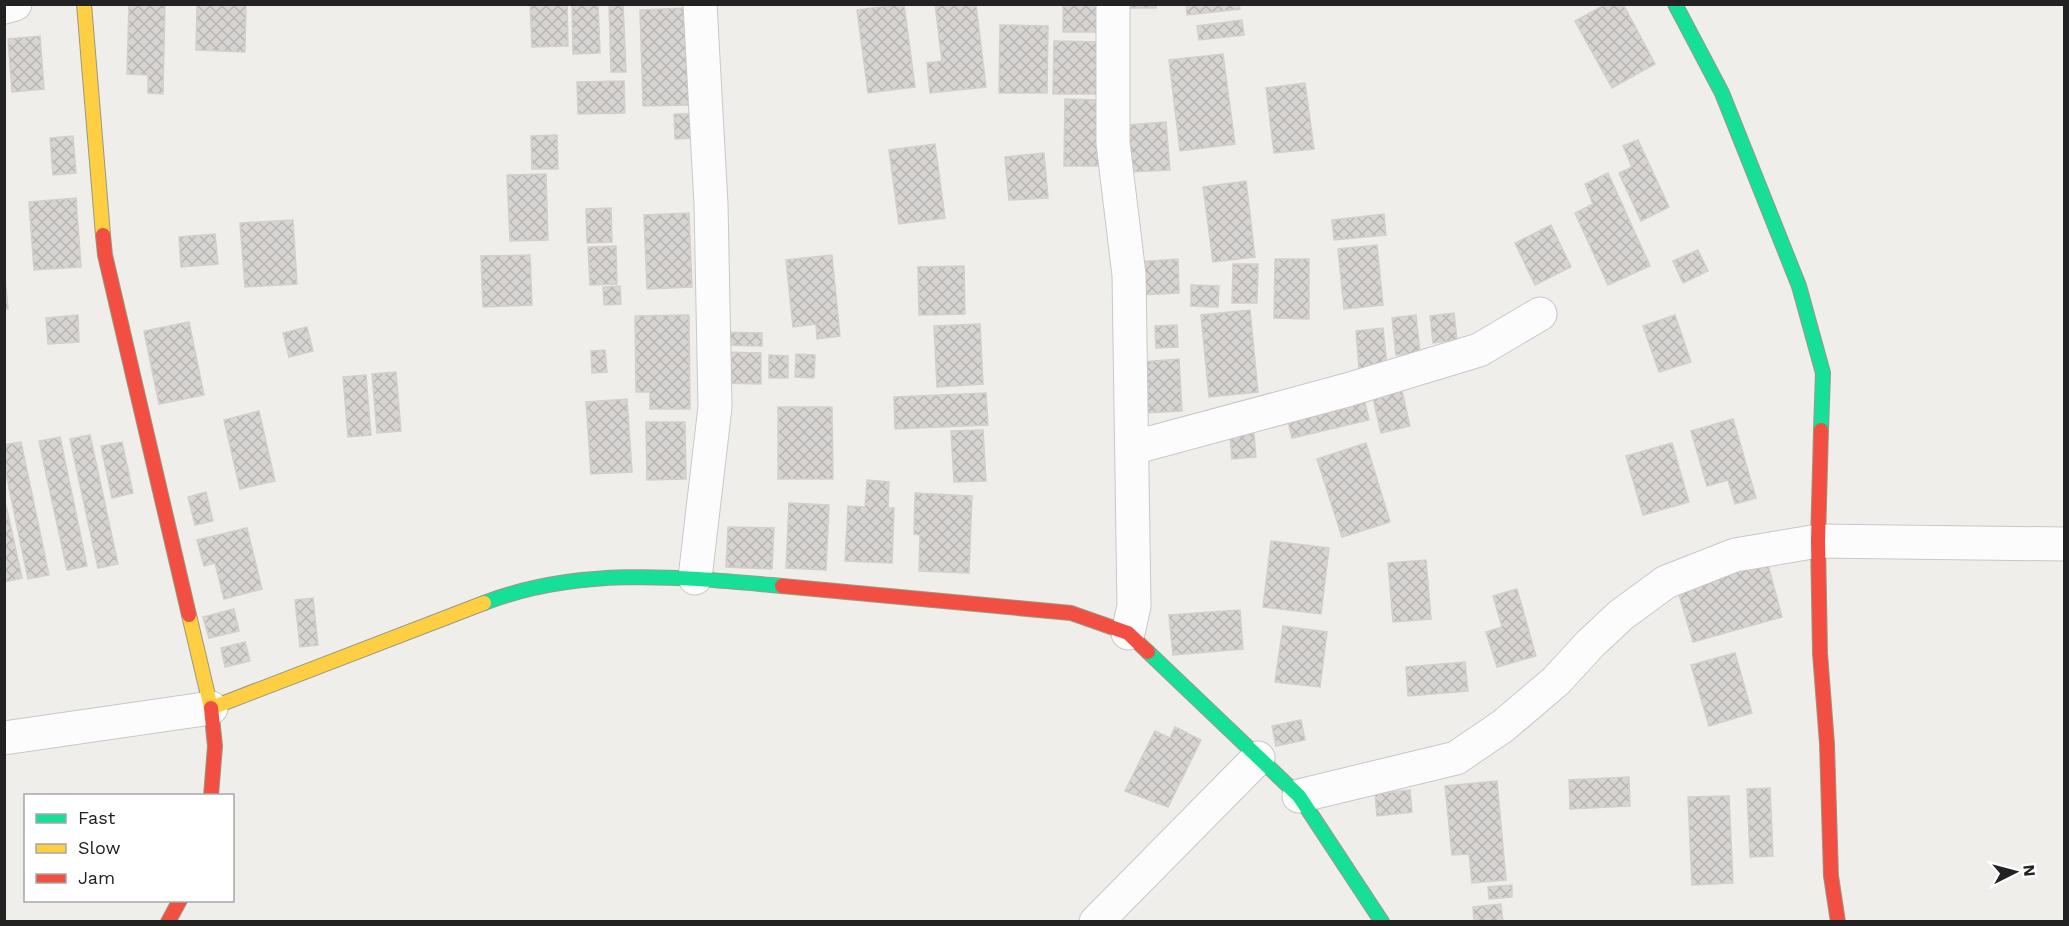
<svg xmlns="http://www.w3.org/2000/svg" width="2069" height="926" font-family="'Work Sans',sans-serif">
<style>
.building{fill:url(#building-cross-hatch);stroke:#d3d0cc;stroke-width:1.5}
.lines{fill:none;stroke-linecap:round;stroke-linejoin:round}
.street-casing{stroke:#c9c8c7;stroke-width:35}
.fast-casing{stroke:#999a82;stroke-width:16}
.slow-casing{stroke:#999a82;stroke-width:16}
.jam-casing{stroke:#999a82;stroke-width:16}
.street{stroke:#fdfcfc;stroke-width:33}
.fast{stroke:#16e098;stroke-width:14}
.slow{stroke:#ffcf43;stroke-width:14}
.jam{stroke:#f24e42;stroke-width:14}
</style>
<defs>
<pattern id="building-cross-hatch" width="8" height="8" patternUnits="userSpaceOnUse" patternTransform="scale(1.5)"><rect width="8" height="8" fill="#d7d4d2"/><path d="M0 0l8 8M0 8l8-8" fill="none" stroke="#b8b6b4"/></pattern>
</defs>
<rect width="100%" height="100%" fill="#f0eeeb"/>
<g class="building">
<path d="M129 4H165L163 94 148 93V75L127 74Z"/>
<path d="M197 4H246L245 52 196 50Z"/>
<path d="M530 4H567L568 46 532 47Z"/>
<path d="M572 4H598L600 53 573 54Z"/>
<path d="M609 4H623L626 72H611Z"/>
<path d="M904 4 915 87 868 93 857 10Z"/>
<path d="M935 4H976L986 87 930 93 927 63 942 61Z"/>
<path d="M1063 4H1099L1098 32H1063Z"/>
<rect x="1127" y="4" width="29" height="4"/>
<path d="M1186 4H1239L1240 9 1187 15Z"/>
<path d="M1606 4H1623L1655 64 1612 88 1575 21Z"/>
<path d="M686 8 689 105 643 106 640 10Z"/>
<path d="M1242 20 1244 35 1199 40 1197 26Z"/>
<path d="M1000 25 1048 26 1047 93H999Z"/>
<path d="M40 36 44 89 12 92 8 39Z"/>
<path d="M1054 41 1102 42 1100 94H1053Z"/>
<path d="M1223 54 1235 144 1180 151 1169 60Z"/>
<path d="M624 81 625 113 578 114 577 82Z"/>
<path d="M1305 83 1314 149 1274 153 1266 88Z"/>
<path d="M1065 99 1100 100 1099 166H1064Z"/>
<path d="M674 114H692L693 138 675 139Z"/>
<path d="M1166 122 1170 170 1130 172 1127 125Z"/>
<path d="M557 135 558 169H532L531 136Z"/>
<path d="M73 136 76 173 53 175 50 138Z"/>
<path d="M1638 140 1669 207 1641 221 1619 173 1632 167 1623 146Z"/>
<path d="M935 144 945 218 899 224 889 150Z"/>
<path d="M1044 153 1048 198 1009 200 1005 157Z"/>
<path d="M1608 173 1650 266 1608 285 1575 213 1593 204 1585 184Z"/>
<path d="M546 174 548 240 510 241 507 175Z"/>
<path d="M1246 181 1255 257 1213 262 1203 187Z"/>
<path d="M76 198 81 267 34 270 29 202Z"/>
<path d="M611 208 612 242 587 243 586 209Z"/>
<path d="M689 213 692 287 647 289 644 215Z"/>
<path d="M1384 214 1386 235 1334 240 1332 220Z"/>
<path d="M293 220 297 284 245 287 240 223Z"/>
<path d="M1551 225 1571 267 1535 285 1515 243Z"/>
<path d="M215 234 218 264 181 267 179 237Z"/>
<path d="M1377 245 1383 305 1344 309 1338 249Z"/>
<path d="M616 246 617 284 590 285 588 247Z"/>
<path d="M1698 250 1708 271 1683 283 1673 261Z"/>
<path d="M530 255 532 305 483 307 481 256Z"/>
<path d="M832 255 840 336 817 339 816 324 793 327 786 260Z"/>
<path d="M1178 259 1179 293 1139 295 1137 262Z"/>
<path d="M1275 259H1309V319L1274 318Z"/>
<path d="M1233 264H1258L1257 303H1232Z"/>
<path d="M4 266 8 309H4Z"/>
<path d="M964 266 965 314 919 315 918 267Z"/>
<path d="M1191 285 1219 286 1218 307 1191 306Z"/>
<path d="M620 286 621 304 604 305 603 287Z"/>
<path d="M1250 310 1258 392 1209 397 1201 315Z"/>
<path d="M1454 313 1457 340 1433 343 1430 316Z"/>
<path d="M78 315 79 342 48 344 46 318Z"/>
<path d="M689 315 690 409H650V392H636L635 316Z"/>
<path d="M1416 315 1420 353 1396 355 1392 318Z"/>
<path d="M1675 315 1691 362 1659 372 1643 326Z"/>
<path d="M189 322 204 395 159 404 144 331Z"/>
<path d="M980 324 983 384 937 387 934 326Z"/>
<path d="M1177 325 1178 347 1156 348 1155 326Z"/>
<path d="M307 327 313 351 289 357 283 333Z"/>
<path d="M1383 328 1387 365 1359 368 1356 331Z"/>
<path d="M720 332 762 333V346L720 345Z"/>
<path d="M605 350 607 372 592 373 591 351Z"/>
<path d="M720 352 761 353V384L720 383Z"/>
<path d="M796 354 815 355 814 378 795 377Z"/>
<path d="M769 355 788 356V378H769Z"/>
<path d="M1179 359 1182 411 1145 413 1141 362Z"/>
<path d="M396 372 401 431 377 433 372 374Z"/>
<path d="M366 375 371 435 348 437 343 377Z"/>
<path d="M1400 382 1410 426 1381 433 1371 389Z"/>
<path d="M986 393 988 425 895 429 894 397Z"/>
<path d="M1363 395 1369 420 1292 438 1286 413Z"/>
<path d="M627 399 632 472 591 474 586 402Z"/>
<path d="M778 407H832L833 479H778Z"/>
<path d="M259 411 275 481 240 489 224 420Z"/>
<path d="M1733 419 1756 498 1735 504 1728 480 1707 486 1691 431Z"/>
<path d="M646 422H685L686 479 647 480Z"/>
<path d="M1253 423 1256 457 1232 459 1229 425Z"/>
<path d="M983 430 986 481 954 482 951 431Z"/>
<path d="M90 435 118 564 98 568 70 439Z"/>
<path d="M60 437 87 566 67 570 39 441Z"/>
<path d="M21 442 49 575 28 579 4 464V445Z"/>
<path d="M122 442 133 493 112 498 101 446Z"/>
<path d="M1366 443 1390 522 1342 537 1317 459Z"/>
<path d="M1672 443 1689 502 1643 515 1626 456Z"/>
<path d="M867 480 889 482 888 508H894L892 563 845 561 848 506 865 507Z"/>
<path d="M206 492 213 521 195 525 188 497Z"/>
<path d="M915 493 972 496 969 573 919 571 920 535 914 534Z"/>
<path d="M4 496 22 578 4 582Z"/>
<path d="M789 503 829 505 826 570 786 568Z"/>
<path d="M728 527 774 528 772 569 726 567Z"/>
<path d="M247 528 262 589 224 599 215 563 204 566 197 540Z"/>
<path d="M1271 541 1329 548 1321 614 1263 607Z"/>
<path d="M1426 560 1431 619 1393 622 1388 563Z"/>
<path d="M1767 561 1782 617 1693 642 1677 588Z"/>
<path d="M1517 589 1536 656 1497 667 1486 632 1502 627 1493 596Z"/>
<path d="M313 598 318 645 300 647 295 600Z"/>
<path d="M234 609 239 631 209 638 203 617Z"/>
<path d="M1240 610 1243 649 1173 655 1169 615Z"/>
<path d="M1283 626 1327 632 1320 687 1275 682Z"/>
<path d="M245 642 250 661 225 667 221 648Z"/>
<path d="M1735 653 1752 713 1709 726 1691 665Z"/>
<path d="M1465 662 1468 691 1408 696 1406 667Z"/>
<path d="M1301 720 1305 740 1276 746 1272 726Z"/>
<path d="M1175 727 1201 740 1168 807 1125 791 1155 731 1170 738Z"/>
<path d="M1629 777 1630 806 1570 809 1569 780Z"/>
<path d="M1497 781 1506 880 1472 883 1469 854 1452 855 1445 786Z"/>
<path d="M1770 788 1773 856 1750 857 1747 789Z"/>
<path d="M1410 790 1412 812 1377 816 1375 794Z"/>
<path d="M1729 796 1733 883 1692 885 1688 797Z"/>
<path d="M1512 885V897L1489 899 1488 887Z"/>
<path d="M1501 904 1503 922H1474L1473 907Z"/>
</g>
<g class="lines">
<defs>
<g id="street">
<path d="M1113 4V143L1129 275 1134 606 1128 633"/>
<path d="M4 7 15 4"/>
<path d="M1132 448 1347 390 1479 350 1540 314"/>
<path d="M695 578 715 407 711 204 700 4"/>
<path d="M4 738 211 708"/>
<path d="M1299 796 1456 758 1503 726 1556 681 1590 644 1621 615 1666 582 1735 555 1818 541 2064 544"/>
<path d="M1096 922 1258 758"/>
</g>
<g id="fast">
<path d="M1675 4 1722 93 1799 286 1823 373 1821 430"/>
<path d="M484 603C580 566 682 577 782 586"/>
<path d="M1148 652 1299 796 1382 922"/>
</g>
<g id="slow">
<path d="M84 4 103 235"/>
<path d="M189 615 211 708 484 603"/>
</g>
<g id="jam">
<path d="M103 235 105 255 189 615"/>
<path d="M1821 430 1818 541 1820 653 1827 744 1831 876 1838 922"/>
<path d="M782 586 1071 613 1128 633 1148 652"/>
<path d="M211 708 215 746 211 796"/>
<path d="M168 922 180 900"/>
</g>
</defs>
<use href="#street" class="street-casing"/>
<use href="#fast" class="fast-casing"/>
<use href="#slow" class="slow-casing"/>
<use href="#jam" class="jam-casing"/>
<use href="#street" class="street"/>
<use href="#fast" class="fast"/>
<use href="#slow" class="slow"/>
<use href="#jam" class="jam"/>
</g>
<rect width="2069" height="926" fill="none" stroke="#222222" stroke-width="12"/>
<rect x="24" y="794" width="210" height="108" fill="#ffffff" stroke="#a7a7a7" stroke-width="1.5"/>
<rect x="36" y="814" width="30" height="9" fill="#16e098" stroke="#a7a7a7" stroke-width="1.5"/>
<text x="78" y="824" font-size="18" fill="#222222">Fast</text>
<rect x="36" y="844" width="30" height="9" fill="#ffcf43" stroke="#a7a7a7" stroke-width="1.5"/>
<text x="78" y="854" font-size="18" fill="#222222">Slow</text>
<rect x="36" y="874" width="30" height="9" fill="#f24e42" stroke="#a7a7a7" stroke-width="1.5"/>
<text x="78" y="884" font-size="18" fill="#222222">Jam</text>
<g transform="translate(2015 872) rotate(84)" stroke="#ffffff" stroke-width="4.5" paint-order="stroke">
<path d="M0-4.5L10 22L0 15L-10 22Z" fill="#222222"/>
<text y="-9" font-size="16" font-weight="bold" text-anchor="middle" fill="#222222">N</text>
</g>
</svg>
